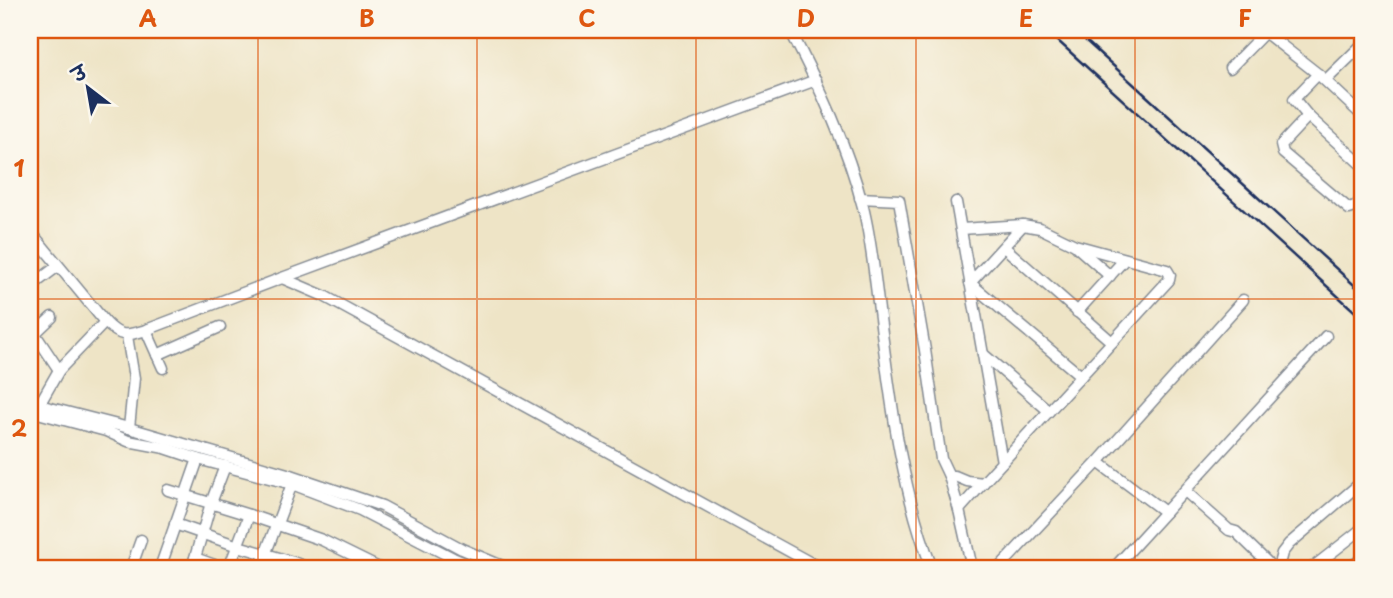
<svg xmlns="http://www.w3.org/2000/svg" width="1393" height="598" font-family="'Playpen Sans','Playpen Sans Deva',sans-serif">
<style>
.lines{fill:none;stroke-linecap:round;stroke-linejoin:round}
.minor-casing{stroke:#848a92;stroke-width:13}
.minor{stroke:#fff;stroke-width:10}
.rail{stroke:#1b2f5e;stroke-width:2.5}
.grid{fill:none;stroke:#de5710;stroke-width:2;stroke-opacity:0.55}
.neatline{fill:none;stroke:#de5710;stroke-width:2.5}
.grid-label{font-size:23px;text-anchor:middle;font-weight:bold;fill:#de5710}
</style>
<rect width="100%" height="100%" fill="#fbf7ec"/>
<filter id="ink" filterUnits="userSpaceOnUse"><feTurbulence type="fractalNoise" baseFrequency=".0143" numOctaves="2"/><feDisplacementMap in="SourceGraphic" scale="14" xChannelSelector="R" yChannelSelector="G"/><feConvolveMatrix kernelMatrix="1 2 1 2 8 2 1 2 1" color-interpolation-filters="sRGB"/></filter>
<filter id="wash" filterUnits="userSpaceOnUse"><feTurbulence type="fractalNoise" baseFrequency=".00686" numOctaves="4" result="noise"/><feDisplacementMap in="SourceGraphic" scale="28" xChannelSelector="R" yChannelSelector="G"/><feGaussianBlur stdDeviation="1.57" result="paint"/><feColorMatrix in="noise" values="0 0 0 0 0 0 0 0 0 0 0 0 0 0 0 0 0 1.4 0 .05"/><feComposite in="paint" operator="in"/></filter>
<g filter="url(#wash)">
<rect width="100%" height="100%" fill="#eee4c6"/>
</g>
<g filter="url(#ink)">
<g class="lines">
<defs>
<g id="minor">
<path d="M790 30C820 87 847 145 863 207 872 243 875 281 880 318 891 402 901 488 932 568"/>
<path d="M1262 30 1318 74 1363 116"/>
<path d="M1230 68 1267 30"/>
<path d="M1326 80 1363 44"/>
<path d="M1308 116 1294 99 1318 74"/>
<path d="M1363 166 1308 116 1281 145 1283 153 1349 209 1355 207 1363 200"/>
<path d="M860 198 899 200 925 350 941 459 949 476 959 510 972 568"/>
<path d="M956 202 1002 462"/>
<path d="M1023 225 970 283 1081 376"/>
<path d="M961 229 1023 225 1040 228 1075 245 1167 270 1170 275 1169 280 983 483"/>
<path d="M30 231 105 322C121 338 125 336 146 330L282 278 816 80"/>
<path d="M1004 247 1112 342"/>
<path d="M1077 247 1110 276"/>
<path d="M282 278 324 296 820 568"/>
<path d="M30 287 58 266"/>
<path d="M1077 312 1125 259"/>
<path d="M146 330 163 368"/>
<path d="M35 334 59 370"/>
<path d="M32 336 52 317"/>
<path d="M127 336 134 378 129 428"/>
<path d="M983 354 1049 411"/>
<path d="M157 355 220 327"/>
<path d="M30 401 39 405 129 428 291 475 382 506 462 549 507 568"/>
<path d="M39 405 59 370 105 322"/>
<path d="M30 411 106 431 128 441 165 448 198 459 292 484 360 510 453 558 477 568"/>
<path d="M1098 462 1165 512"/>
<path d="M949 476H955L967 481 983 483 959 510"/>
<path d="M168 490 249 515 322 540 379 568"/>
<path d="M1185 491 1229 530 1236 532 1267 562 1259 568"/>
<path d="M175 524 238 546 293 562 308 568"/>
<path d="M195 558 223 568"/>
<path d="M131 568 141 540"/>
<path d="M160 568 198 459"/>
<path d="M192 568 211 503 225 466"/>
<path d="M229 568 249 515"/>
<path d="M260 568 292 484"/>
<path d="M999 568 1098 462 1243 300"/>
<path d="M1114 568 1326 336"/>
<path d="M1278 568 1282 553 1289 544 1363 481"/>
<path d="M1312 568 1363 528"/>
<path d="M1350 568 1363 558"/>
</g>
</defs>
<use href="#minor" class="minor-casing"/>
<use href="#minor" class="minor"/>
<g class="rail">
<path d="M1046 30 1363 319"/>
<path d="M1074 30 1363 293"/>
</g>
</g>
</g>
<path class="grid" d="M258 30V568M477 30V568M696 30V568M916 30V568M1135 30V568M30 299H1363"/>
<rect width="1393" height="598" fill="none" stroke="#fbf7ec" stroke-width="77"/>
<g transform="translate(88 88) rotate(329)" stroke="#fbf7ec" stroke-width="5" paint-order="stroke">
<path d="M0-5L12 26L0 18L-12 26Z" fill="#1b2f5e"/>
<text y="-10" font-size="19" font-weight="bold" text-anchor="middle" fill="#1b2f5e">उ</text>
</g>
<rect x="38" y="38" width="1316" height="522" class="neatline"/>
<g class="grid-label">
<text x="148" y="27">A</text>
<text x="367" y="27">B</text>
<text x="587" y="27">C</text>
<text x="806" y="27">D</text>
<text x="1026" y="27">E</text>
<text x="1245" y="27">F</text>
<text x="19" y="177">1</text>
<text x="19" y="437">2</text>
</g>
</svg>
